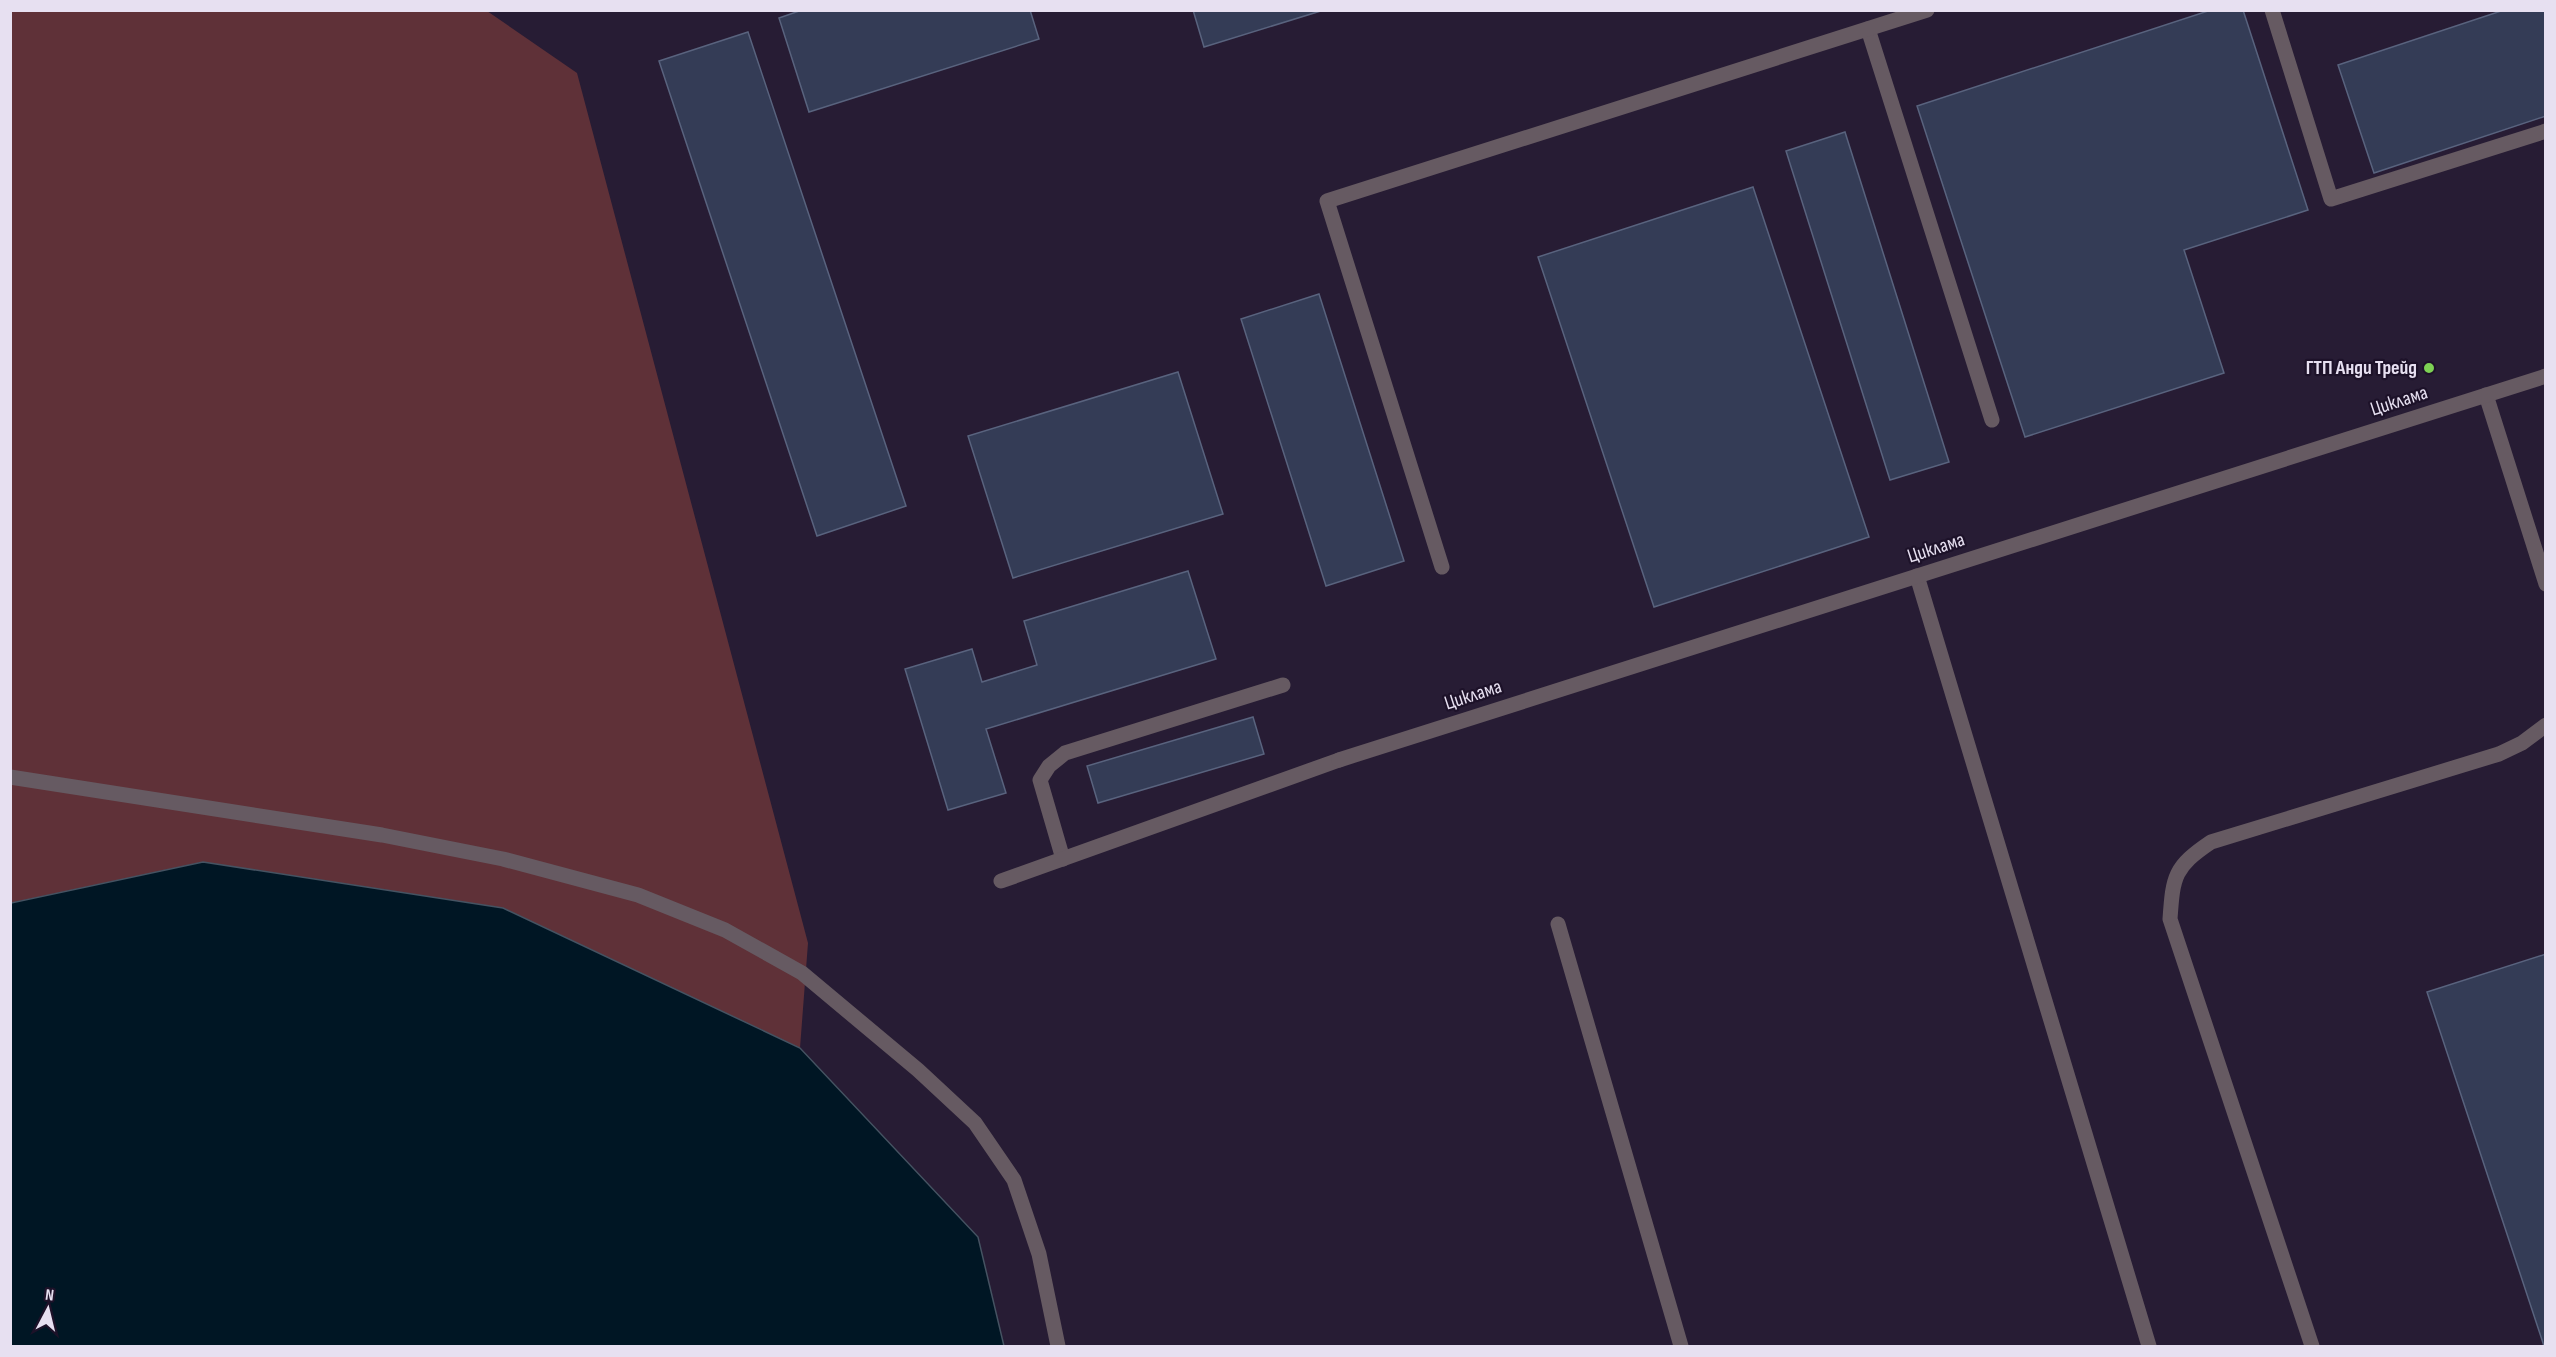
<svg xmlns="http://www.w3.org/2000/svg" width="2556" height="1357" font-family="'Sofia Sans Condensed',sans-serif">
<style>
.green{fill:#5f3138}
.water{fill:#001624;stroke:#455362;stroke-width:1.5}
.building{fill:#343c56;stroke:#59637e;stroke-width:1.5}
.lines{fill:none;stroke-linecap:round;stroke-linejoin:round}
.service{stroke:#665a62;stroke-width:15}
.minor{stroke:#665a62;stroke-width:15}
.poi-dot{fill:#7dd154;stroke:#1d1229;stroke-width:2}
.labels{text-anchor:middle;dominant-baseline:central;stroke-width:4.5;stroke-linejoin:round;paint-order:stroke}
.poi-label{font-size:20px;font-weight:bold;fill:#e7e0f1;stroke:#1d1229;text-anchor:end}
.street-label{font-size:20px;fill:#e7e0f1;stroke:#1d1229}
</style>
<rect width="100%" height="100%" fill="#271c34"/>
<path class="green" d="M10 11H487L577 73 808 943 800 1048 503 908 203 862 11 903Z"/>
<path class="water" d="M203 862 503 908 800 1048 978 1237 1004 1346H11V903Z"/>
<g class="building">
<path d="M802 10H1030L1039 39 809 112 779 18Z"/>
<path d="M1193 10H1324L1204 47Z"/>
<path d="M2211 10H2243L2308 210 2184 250 2224 373 2025 437 1917 106Z"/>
<path d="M2504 10H2546V116L2374 173 2338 65Z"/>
<path d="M748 32 906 506 817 536 659 61Z"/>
<path d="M1845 132 1949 462 1890 480 1786 151Z"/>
<path d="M1753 187 1869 537 1654 607 1538 257Z"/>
<path d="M1319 294 1404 561 1326 586 1241 319Z"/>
<path d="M1178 372 1223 514 1013 578 968 436Z"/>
<path d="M1188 571 1216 659 986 729 1006 793 948 810 905 669 972 649 982 682 1037 665 1024 621Z"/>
<path d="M1253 717 1264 754 1098 803 1087 766Z"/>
<path d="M2546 954V1346H2544L2427 992Z"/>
</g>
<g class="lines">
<g class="service">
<path d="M2272 10 2331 199 2546 131"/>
<path d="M1868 29 1992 420"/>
<path d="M2486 395 2546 584"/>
<path d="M1442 567 1327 201 1927 10"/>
<path d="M1917 576 2149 1346"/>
<path d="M10 777 382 835 503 859 638 895 725 930 802 973 918 1070 975 1123 1014 1180 1039 1254 1058 1346"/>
<path d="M1063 859 1040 780 1049 766 1065 753 1283 685"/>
<path d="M1001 881 1339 760"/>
<path d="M1558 924 1681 1346"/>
<path d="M2312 1346 2170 919C2173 876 2174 867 2211 842L2499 754 2522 743 2546 725"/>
</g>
<path class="minor" d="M1339 760 2546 376"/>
</g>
<circle class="poi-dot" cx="2429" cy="368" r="6"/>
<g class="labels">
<g class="poi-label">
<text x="2417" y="368">ГТП Анди Трейд</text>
</g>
<g class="street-label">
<text transform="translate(2399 401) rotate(-18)">Циклама</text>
<text transform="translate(1936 548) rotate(-18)">Циклама</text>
<text transform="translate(1473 695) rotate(-18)">Циклама</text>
</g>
</g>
<rect width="2556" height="1357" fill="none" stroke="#e7e0f1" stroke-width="24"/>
<g transform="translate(48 1309) rotate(7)" stroke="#1d1229" stroke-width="4.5" paint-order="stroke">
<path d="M0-4.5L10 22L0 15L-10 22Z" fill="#e7e0f1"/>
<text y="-9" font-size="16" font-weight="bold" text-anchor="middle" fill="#e7e0f1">N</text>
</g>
</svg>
